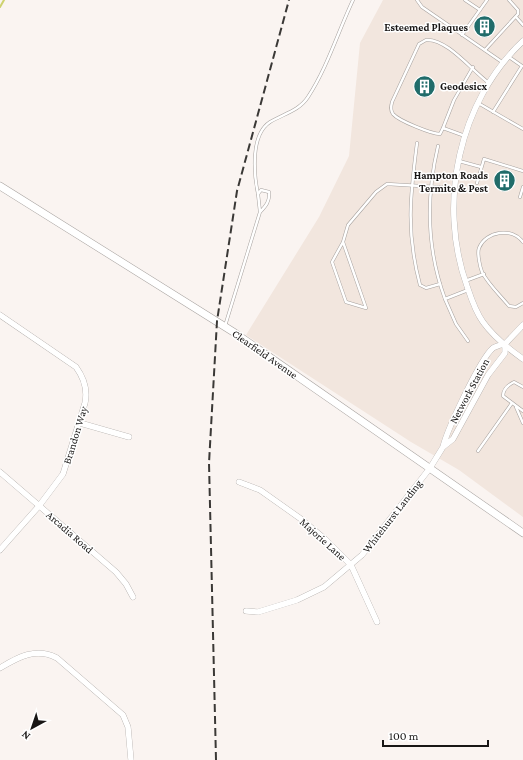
<svg xmlns="http://www.w3.org/2000/svg" width="523" height="760" font-family="'Crimson Pro',serif">
<style>
.built{fill:#f2e6de}
.lines{fill:none;stroke-linecap:round;stroke-linejoin:round}
.stream{stroke:#ced26f;stroke-width:2}
.service-casing{stroke:#a6a19e;stroke-width:3.5}
.minor-casing{stroke:#a6a19e;stroke-width:6}
.tertiary-casing{stroke:#a6a19e;stroke-width:8}
.service{stroke:#fff;stroke-width:2.5}
.minor{stroke:#fff;stroke-width:5.5}
.tertiary{stroke:#fff;stroke-width:7}
.rail{stroke:#3a3836;stroke-width:2;stroke-dasharray:8 4;stroke-linecap:butt}
.labels{text-anchor:middle;dominant-baseline:central;stroke-width:3;stroke-linejoin:round;paint-order:stroke}
.poi-label{font-size:11px;font-weight:bold;fill:#181615;stroke:#fff;text-anchor:end}
.street-label{font-size:11px;fill:#181615;stroke:#fff}
</style>
<rect width="100%" height="100%" fill="#faf4f1"/>
<path class="built" d="M383 0H523V517L459 470 411 442 246 335 319 217 349 156 360 43Z"/>
<g class="lines">
<path class="stream" d="M0 7 4 0"/>
<defs>
<g id="service">
<path d="M417 0 422 7 502 62"/>
<path d="M465 0 480 10"/>
<path d="M516 17 523 25"/>
<path d="M462 35 487 0"/>
<path d="M485 50 518 14V10L509 0"/>
<path d="M478 103 523 129"/>
<path d="M493 112 522 66 509 57"/>
<path d="M443 128 454 100 473 67"/>
<path d="M465 136 443 128 440 134C432 134 399 121 393 114 390 110 391 106 392 102L419 44 426 40C447 38 473 72 489 83"/>
<path d="M417 143C410 197 406 232 420 285L426 288 440 284"/>
<path d="M438 146C426 197 427 250 445 299"/>
<path d="M459 161 481 167"/>
<path d="M477 183 484 159 523 171"/>
<path d="M258 194C254 175 250 135 270 122 283 114 299 111 308 97 327 68 338 32 353 0"/>
<path d="M520 197 523 187"/>
<path d="M343 242 332 262 346 302 366 308 343 242 348 225 376 192 387 184 454 188"/>
<path d="M523 242C512 227 486 231 479 248 477 253 480 267 482 272 488 284 500 295 509 306L516 307 523 303"/>
<path d="M465 281 484 274"/>
<path d="M468 290 445 299 456 324 468 341"/>
<path d="M225 326 260 212 258 194 261 190 269 192C270 201 266 206 260 212"/>
<path d="M523 387 514 382C508 385 503 390 503 396L523 411"/>
<path d="M516 407 523 423"/>
<path d="M478 451 512 403"/>
</g>
<g id="minor">
<path d="M523 41C459 101 437 203 467 286 471 298 475 311 483 322 493 336 509 349 523 359"/>
<path d="M0 315 76 367C84 378 88 389 85 403L63 474 39 506 0 550"/>
<path d="M505 344 523 325"/>
<path d="M80 423 129 437"/>
<path d="M0 472 116 572 126 584 133 597"/>
<path d="M239 482 260 490 301 519 325 539 351 565 377 622"/>
<path d="M246 611 258 612 297 600 324 587 362 555 430 468 443 447 453 439 488 375 505 353V344C501 345 496 346 493 348 480 359 447 430 443 447"/>
<path d="M0 668C18 657 36 647 57 658L123 715 128 727 131 760"/>
</g>
<path id="tertiary" d="M0 186 235 333 523 533"/>
</defs>
<use href="#service" class="service-casing"/>
<use href="#minor" class="minor-casing"/>
<use href="#tertiary" class="tertiary-casing"/>
<use href="#service" class="service"/>
<use href="#minor" class="minor"/>
<use href="#tertiary" class="tertiary"/>
<path class="rail" d="M216 760 209 463 217 321 237 191 289 0"/>
</g>
<defs>
<symbol id="building-disc" viewBox="-11 -11 22 22"><circle r="9.5" fill="#206c6a" stroke="#fff"/><path d="M-4-6H4V6H1V3H-1V6H-4ZM-2.5-4.3h1.7v1.8h-1.7ZM.8-4.3h1.7v1.8H.8ZM-2.5-1h1.7V.8h-1.7ZM.8-1h1.7V.8H.8Z" fill="#fff"/></symbol>
</defs>
<g fill-rule="evenodd">
<use href="#building-disc" x="472" y="14" width="25" height="25"/>
<use href="#building-disc" x="412" y="74" width="25" height="25"/>
<use href="#building-disc" x="492" y="168" width="25" height="25"/>
</g>
<g class="labels">
<g class="poi-label">
<text x="468" y="27">Esteemed Plaques</text>
<text x="440" y="86" text-anchor="start">Geodesicx</text>
<text x="488" y="175">Hampton Roads<tspan x="488" dy="13">Termite &amp; Pest</tspan></text>
</g>
<g class="street-label">
<text transform="translate(265 354) rotate(35)">Clearfield Avenue</text>
<text transform="translate(469 391) rotate(-62)">Network Station</text>
<text transform="translate(75 435) rotate(-73)">Brandon Way</text>
<text transform="translate(392 516) rotate(-52)">Whitehurst Landing</text>
<text transform="translate(70 532) rotate(41)">Arcadia Road</text>
<text transform="translate(323 539) rotate(42)">Majorie Lane</text>
</g>
</g>
<g transform="translate(32 728) rotate(220)" stroke="#ffffff" stroke-width="3" paint-order="stroke">
<path d="M0-3L7 15L0 10L-7 15Z" fill="#181615"/>
<text y="-6" font-size="11" font-weight="bold" text-anchor="middle" fill="#181615">N</text>
</g>
<path d="M383 740v6h105v-6" fill="none" stroke="#181615" stroke-width="2"/>
<text x="389" y="740" font-size="12" fill="#181615" stroke="#ffffff" stroke-width="3" paint-order="stroke">100 m</text>
</svg>
